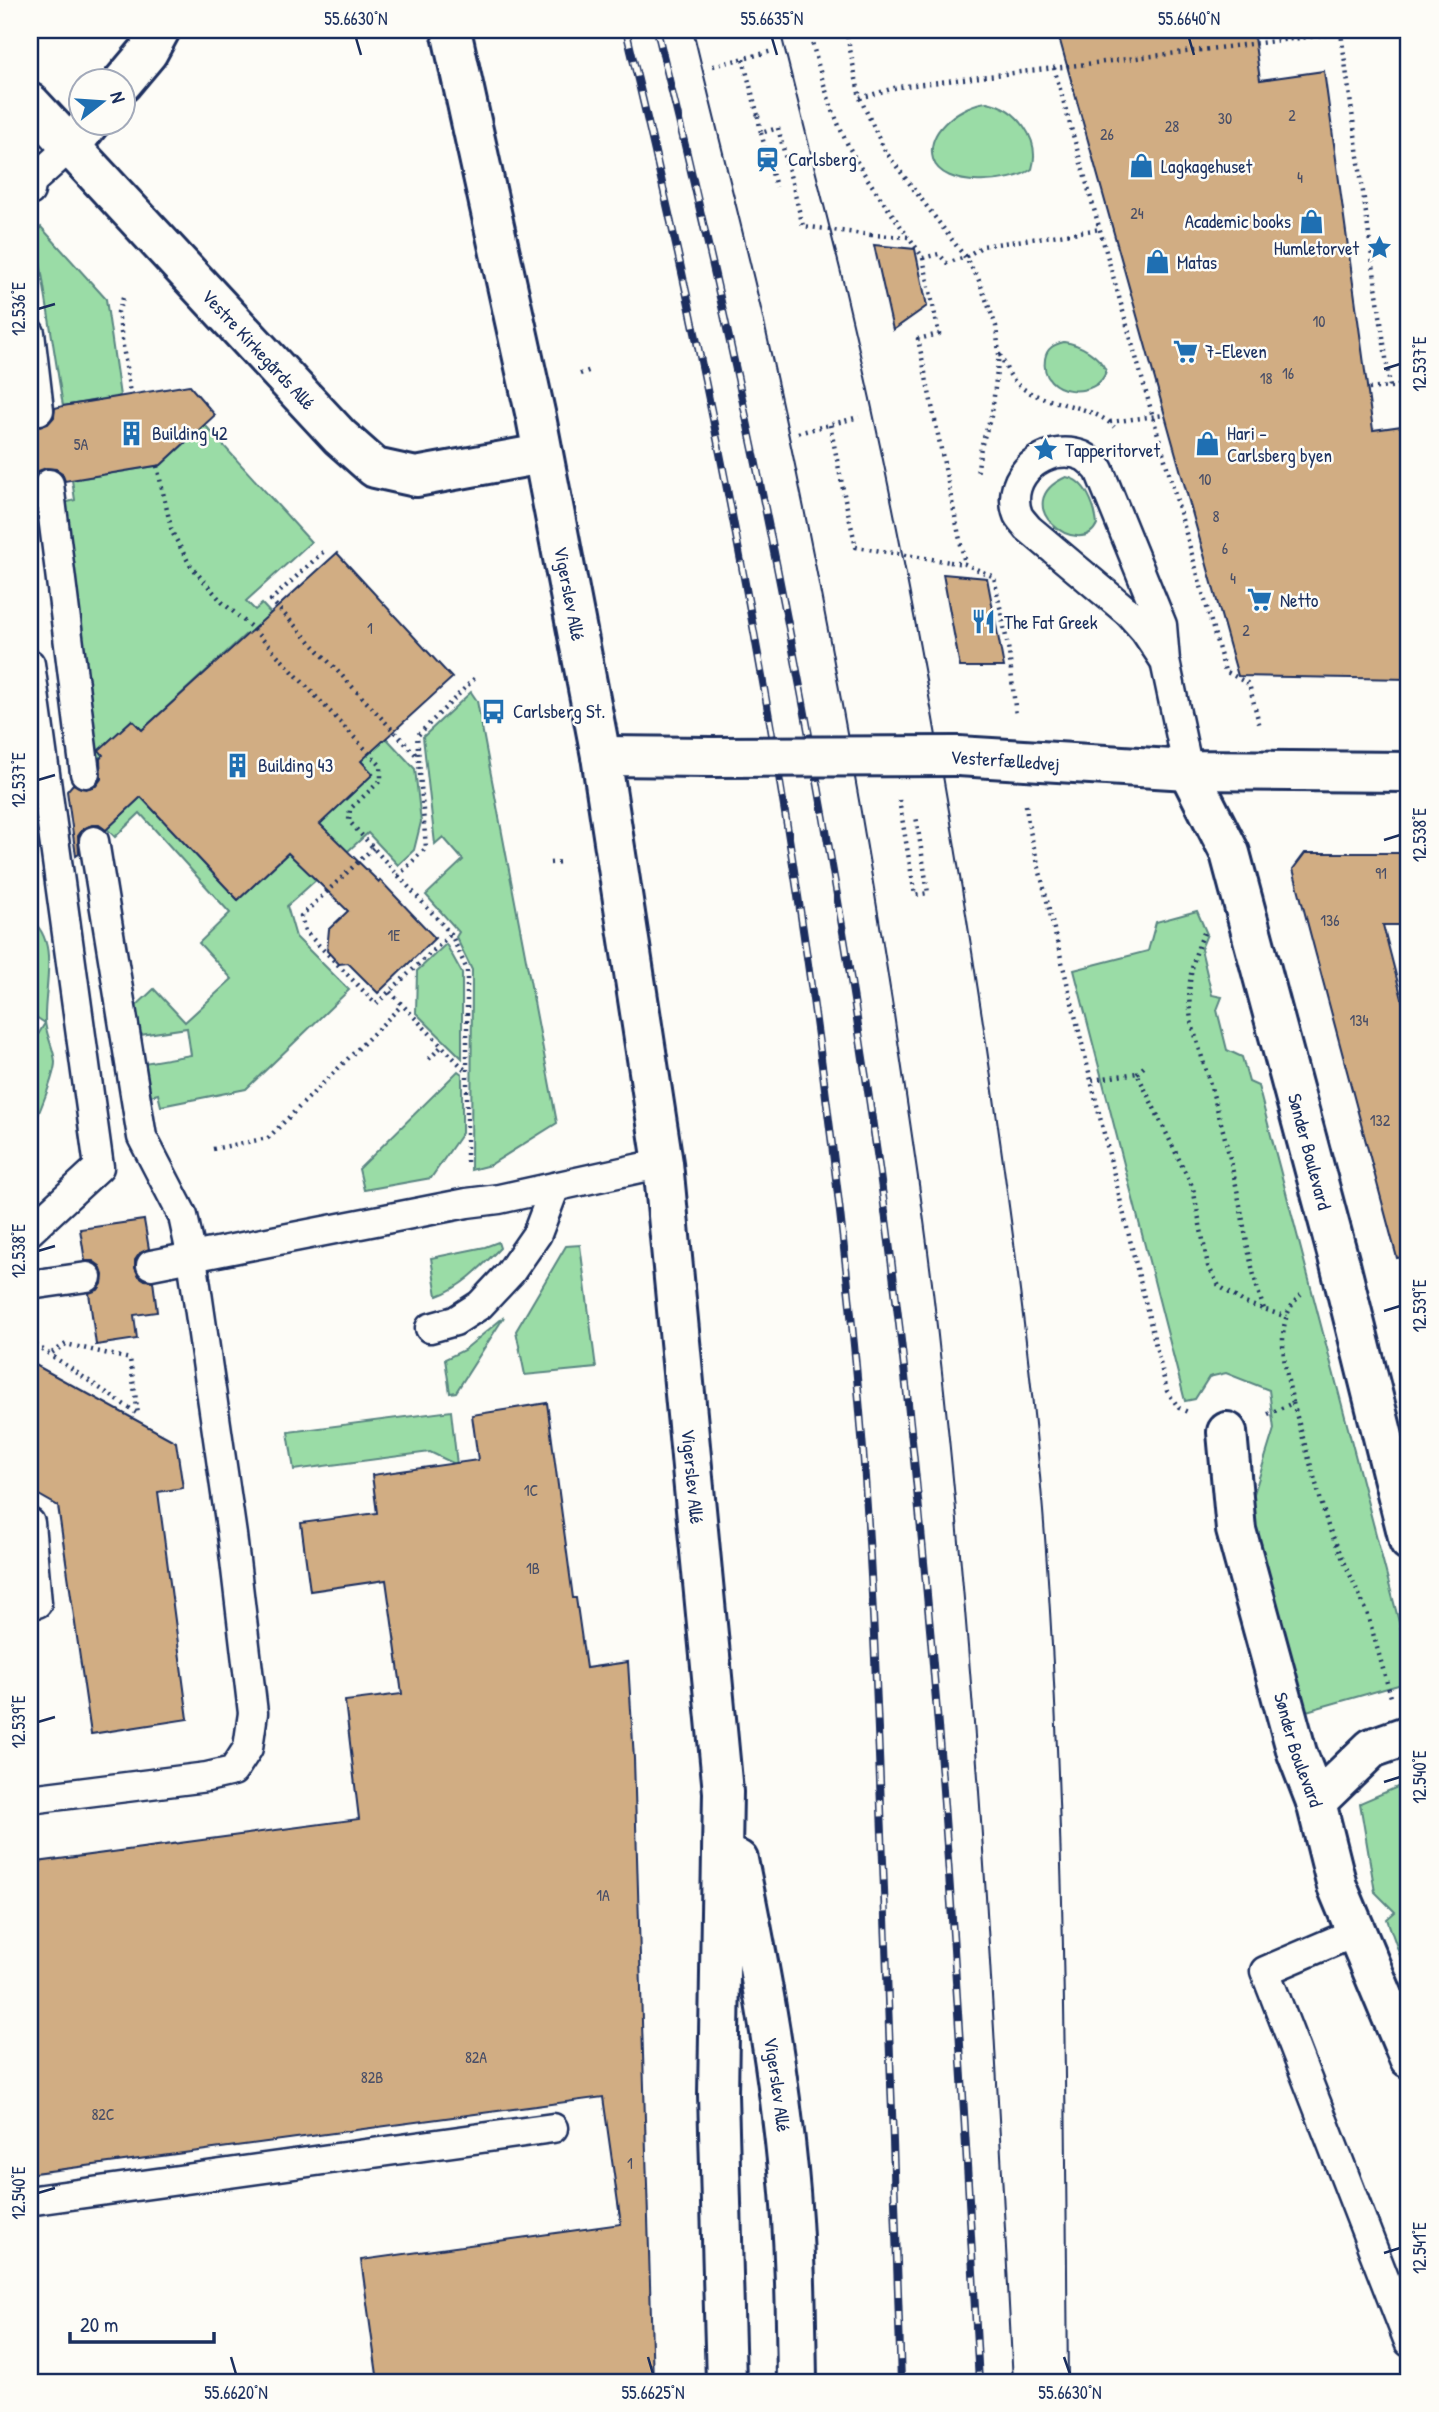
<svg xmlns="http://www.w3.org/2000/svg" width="1439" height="2412" font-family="'Patrick Hand',sans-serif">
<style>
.green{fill:#9adca6;stroke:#5a8682;stroke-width:2}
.building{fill:#d1ad83;stroke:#1b2f5e;stroke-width:2}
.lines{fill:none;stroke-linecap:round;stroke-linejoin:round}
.service-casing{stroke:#1b2f5e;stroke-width:33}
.minor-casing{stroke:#1b2f5e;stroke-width:44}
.tertiary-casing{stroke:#1b2f5e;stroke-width:44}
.path{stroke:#1b2f5e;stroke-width:4.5;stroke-dasharray:2 5;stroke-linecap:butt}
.service{stroke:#fdfcf7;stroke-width:28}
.minor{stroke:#fdfcf7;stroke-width:38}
.tertiary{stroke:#fdfcf7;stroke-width:38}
.tram{stroke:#1b2f5e;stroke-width:2}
.rail-casing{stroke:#1b2f5e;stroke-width:8}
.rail{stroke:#fdfcf7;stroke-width:5;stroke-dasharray:16;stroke-linecap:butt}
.tertiary-bridge-casing{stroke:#1b2f5e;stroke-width:44;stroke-linecap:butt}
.path-bridge{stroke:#1b2f5e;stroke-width:4.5;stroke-dasharray:2 5;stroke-linecap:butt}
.tertiary-bridge{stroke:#fdfcf7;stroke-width:38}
.ticks{fill:none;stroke:#1b2f5e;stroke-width:2.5}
.labels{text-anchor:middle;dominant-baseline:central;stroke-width:5;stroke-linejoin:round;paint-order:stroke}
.number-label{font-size:16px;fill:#484e67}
.poi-label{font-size:19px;fill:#1b2f5e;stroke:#fdfcf7;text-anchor:start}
.street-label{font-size:19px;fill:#1b2f5e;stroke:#fdfcf7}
.neatline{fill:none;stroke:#1b2f5e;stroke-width:2.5}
.ticks-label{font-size:18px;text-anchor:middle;fill:#1b2f5e}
</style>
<rect width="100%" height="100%" fill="#fdfcf7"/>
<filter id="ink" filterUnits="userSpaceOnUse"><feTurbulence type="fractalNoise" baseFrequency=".0143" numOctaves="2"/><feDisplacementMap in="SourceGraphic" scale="14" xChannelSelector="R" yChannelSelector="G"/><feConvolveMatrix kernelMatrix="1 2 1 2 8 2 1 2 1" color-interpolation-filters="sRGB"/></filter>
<g filter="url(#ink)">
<g class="green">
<path d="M987 102C1017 108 1041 139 1032 169 1012 184 942 190 933 159 925 129 964 104 987 102Z"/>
<path d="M41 227 106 299 120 396 63 406 38 249 30 238Z"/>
<path d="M1064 342C1080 344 1100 356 1106 371 1099 400 1039 397 1045 359 1047 347 1054 345 1064 342Z"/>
<path d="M205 425 311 542 246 601 255 610 262 604 415 769 421 822 414 850 398 865 368 833 287 906 296 937 349 990 246 1089 161 1106 158 1094 150 1096 144 1063 191 1055 187 1028 140 1035 136 1006 154 989 185 1022 232 979 199 943 230 913 140 813 115 837 107 829 141 797 238 900 373 774 245 635 142 730 132 720 100 750 103 755 93 765 61 504 75 500 72 480 161 465Z"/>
<path d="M1066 477C1086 480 1095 506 1097 524 1081 561 1005 504 1066 477Z"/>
<path d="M471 692 477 701 557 1123 490 1165 471 1170 472 970 456 937 459 932 426 895 463 860 443 837 435 844 423 737Z"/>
<path d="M1197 911 1207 934 1201 949 1212 995 1222 997 1217 1010 1227 1050 1242 1057 1249 1082 1258 1086 1409 1660V1682L1296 1714 1244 1526 1274 1429 1269 1390 1226 1373 1209 1377 1195 1399 1185 1401 1074 970 1148 951 1156 922Z"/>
<path d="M30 919C60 941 44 986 45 1020 45 1034 54 1047 55 1062 55 1075 37 1119 30 1132V1048L45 1023 30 1013Z"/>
<path d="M446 944 462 973V1058L416 1013 417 971Z"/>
<path d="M458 1071 462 1074V1133L431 1178 364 1190 359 1169Z"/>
<path d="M498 1242 500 1248C481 1267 462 1287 437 1296L431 1258 485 1247Z"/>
<path d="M580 1245 596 1368 525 1375 516 1331 566 1246Z"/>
<path d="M504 1317 456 1392 450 1393 445 1359 464 1350Z"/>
<path d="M451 1411 457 1465 430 1452 294 1470 288 1432Z"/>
<path d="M1409 1782V1981L1387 1919 1395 1912 1375 1892 1360 1803Z"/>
</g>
<g class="building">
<path d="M1057 30H1253L1260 80 1324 71 1373 430 1409 425V679L1238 676Z"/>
<path d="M874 245 915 249 927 306 893 330Z"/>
<path d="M189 385 215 415 161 465 65 481 62 473 56 469 46 468 38 471 33 478V486L30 487V423L40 427 48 424 54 417 55 408 63 406Z"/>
<path d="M337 553 452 678 361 761 373 774 320 824 379 882 380 880 435 938 378 993 348 963 339 964 327 951 329 929 348 911 288 853 238 900 141 797 106 830 99 825H92L83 829 78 836 79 854 76 856 67 791 73 784 86 789 96 786 101 779 100 759 103 755 99 750 132 720 142 730Z"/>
<path d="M943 574 987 578 1004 667H960Z"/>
<path d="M1305 853H1409V925H1383L1409 1026V1256L1397 1258 1293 869Z"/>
<path d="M144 1220 149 1249 140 1253 135 1260V1268L139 1276 145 1280 153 1281 157 1312 134 1315 137 1339 96 1345 89 1293 98 1290 102 1284 103 1275 100 1266 93 1261H85L80 1229Z"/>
<path d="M30 1362 176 1442 183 1488 158 1492 188 1719 91 1734 58 1506 30 1490Z"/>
<path d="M547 1403 573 1598H576L586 1668 628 1662 634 1759 653 2382H378L361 2260 621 2224 603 2097 34 2173 33 2155H30V1863L359 1819 345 1701 402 1694 386 1580 310 1591 301 1523 377 1513 372 1475 478 1460 472 1415Z"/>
</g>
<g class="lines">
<defs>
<g id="service">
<path d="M30 191 32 181 70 147"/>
<path d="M30 333 39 410"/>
<path d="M49 484 85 773"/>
<path d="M1165 661 1145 631 1129 613 1028 528C1025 524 1020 519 1018 515 1003 476 1047 441 1083 456 1089 459 1094 465 1099 470L1162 625 1165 661 1188 770"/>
<path d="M30 664 99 1167 30 1231"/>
<path d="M151 1265 467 1203 499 1199 663 1163"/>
<path d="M30 1285 87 1277"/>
<path d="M430 1328 455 1321 480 1305 510 1273 537 1234 555 1187"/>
<path d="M30 1523 37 1603 30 1604"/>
<path d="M30 1799 207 1777 233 1771 248 1748 253 1713 232 1535 192 1258 183 1216 142 1137 94 841"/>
<path d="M1356 1932 1265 1971 1409 2342"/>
<path d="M30 2202 35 2200 553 2128"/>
</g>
<g id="minor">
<path d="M122 83 148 52 160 30"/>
<path id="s1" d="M30 103 340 437 375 468 416 477 542 454"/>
<path d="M70 147 90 122"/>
<path id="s2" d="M1188 770 1230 853 1340 1264 1409 1541"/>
<path id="s3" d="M1227 1432 1236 1530 1297 1753 1316 1802 1337 1886 1409 2058"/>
<path d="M1316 1802 1372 1748 1409 1735"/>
</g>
<g id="tertiary">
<path id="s4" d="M451 30 536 417 601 756 663 1163 723 1792 718 2095 726 2382"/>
<path d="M601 756 711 757"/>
<path d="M958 756 1188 770 1409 772"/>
<path id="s5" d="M738 1860C759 1963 778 2065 788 2170 795 2240 796 2311 797 2382"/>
</g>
</defs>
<use href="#service" class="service-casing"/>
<use href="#minor" class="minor-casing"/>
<use href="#tertiary" class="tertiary-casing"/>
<g class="path">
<path d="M809 30C819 70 830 110 849 147 865 179 888 207 908 237"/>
<path d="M846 30 860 98 885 151 965 257 978 278 996 326 999 354 992 413 981 447 977 475"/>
<path d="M1371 30 1341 33 1390 387"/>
<path d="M743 59 758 116"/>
<path d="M713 66 773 51"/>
<path d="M1054 68 1225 671 1249 684 1260 727"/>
<path d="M860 98 898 87 1341 33"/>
<path d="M761 133 776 187"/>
<path d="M871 235 909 237 923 258 939 254 947 263 965 257 983 246 1101 229"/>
<path d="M923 258 939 334 918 339 965 564"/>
<path d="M123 298 118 312 130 394"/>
<path d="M1000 355C1004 362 1007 372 1013 379 1034 407 1088 400 1114 427"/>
<path d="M580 374 591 370"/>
<path d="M1369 389 1409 385"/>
<path d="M1110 422 1165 415"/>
<path d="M830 425 845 499"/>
<path d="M798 433 859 417"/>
<path d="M157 466 172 532 190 565 222 602 251 627 381 766V780L350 809 349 821 451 934 467 970V1164"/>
<path d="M323 552 271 600 418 757"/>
<path d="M950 562 965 564 994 577 1009 652 1016 716"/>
<path d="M899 800 915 895 928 893 916 816"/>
<path d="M1026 805 1028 823 1167 1391 1179 1408 1190 1413"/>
<path d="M373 848 301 916 305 931 376 1004 451 934"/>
<path d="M550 863 563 862"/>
<path d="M398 876 426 848 417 736 475 678"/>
<path d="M1204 933C1190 963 1187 988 1191 1021 1206 1071 1222 1121 1233 1172 1244 1217 1248 1265 1264 1309"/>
<path d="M390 992 466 1071"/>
<path d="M429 1059 442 1046"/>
<path d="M1137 1073 1145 1066"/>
<path d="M1092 1080 1137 1073 1193 1188 1208 1266 1219 1286 1245 1303 1287 1317"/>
<path d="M213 1149 268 1138 402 1005"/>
<path d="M30 1341 138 1414 130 1359 66 1344 50 1354"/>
<path d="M1293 1403 1328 1526 1367 1612 1391 1697"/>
<path d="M1268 1414 1293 1403C1286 1371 1271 1320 1301 1295"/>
</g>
<use href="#service" class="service"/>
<use href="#minor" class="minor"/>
<use href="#tertiary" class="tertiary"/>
<g class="tram">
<path d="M693 30C715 123 739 215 761 309 813 538 856 769 892 1001 909 1116 927 1230 939 1345 978 1690 995 2036 1013 2382"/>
<path d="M780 30C801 115 823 200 844 285 903 533 947 784 985 1036 1008 1193 1030 1352 1043 1511 1066 1801 1065 2091 1068 2382"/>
</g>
<defs>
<g id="rail">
<path d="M626 30C731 462 811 902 854 1345 870 1508 876 1671 882 1834 889 2017 895 2199 901 2382"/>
<path d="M657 30C750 405 825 785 879 1167 935 1571 957 1976 979 2382"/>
</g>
</defs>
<use href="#rail" class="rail-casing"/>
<use href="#rail" class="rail"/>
<defs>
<path id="tertiary-bridge" d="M711 757 958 756"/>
</defs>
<use href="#tertiary-bridge" class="tertiary-bridge-casing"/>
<g class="path-bridge">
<path d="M758 116 761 133 778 128 803 226 871 235"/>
<path d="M845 499 856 547 950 562"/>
</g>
<use href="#tertiary-bridge" class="tertiary-bridge"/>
</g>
</g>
<path class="ticks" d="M356 38 361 55M772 38 777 55M1189 38 1194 55M38 309 55 304M1384 369 1400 364M38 780 55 775M1384 840 1400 835M38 1251 55 1246M1384 1311 1400 1306M38 1722 55 1717M1384 1782 1400 1777M38 2193 55 2188M1384 2253 1400 2248M231 2357 236 2374M648 2357 653 2374M1064 2357 1070 2374"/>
<defs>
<symbol id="station-bare" viewBox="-9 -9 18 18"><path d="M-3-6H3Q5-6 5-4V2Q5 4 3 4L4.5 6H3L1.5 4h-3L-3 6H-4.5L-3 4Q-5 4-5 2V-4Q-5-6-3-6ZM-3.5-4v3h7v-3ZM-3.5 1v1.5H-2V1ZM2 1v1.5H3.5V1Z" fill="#1f6fb2" stroke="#fdfcf7" stroke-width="2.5" paint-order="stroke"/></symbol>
<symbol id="shop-bare" viewBox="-9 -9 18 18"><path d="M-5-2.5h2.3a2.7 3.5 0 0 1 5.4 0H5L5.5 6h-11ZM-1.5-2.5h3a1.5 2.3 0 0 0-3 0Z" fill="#1f6fb2" stroke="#fdfcf7" stroke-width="2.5" paint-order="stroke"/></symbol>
<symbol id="sight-bare" viewBox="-9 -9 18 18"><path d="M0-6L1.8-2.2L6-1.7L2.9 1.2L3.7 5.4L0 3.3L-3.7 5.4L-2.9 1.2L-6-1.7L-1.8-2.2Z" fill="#1f6fb2" stroke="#fdfcf7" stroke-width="2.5" paint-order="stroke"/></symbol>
<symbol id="supermarket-bare" viewBox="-9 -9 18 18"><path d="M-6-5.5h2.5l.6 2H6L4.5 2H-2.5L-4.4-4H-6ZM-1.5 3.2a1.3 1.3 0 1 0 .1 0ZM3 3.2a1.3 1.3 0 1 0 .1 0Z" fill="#1f6fb2" stroke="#fdfcf7" stroke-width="2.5" paint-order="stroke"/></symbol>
<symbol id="building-bare" viewBox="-9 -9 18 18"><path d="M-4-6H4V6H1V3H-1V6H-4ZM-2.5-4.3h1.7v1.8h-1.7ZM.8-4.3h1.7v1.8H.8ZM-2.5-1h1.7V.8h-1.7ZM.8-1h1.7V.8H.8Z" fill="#1f6fb2" stroke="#fdfcf7" stroke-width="2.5" paint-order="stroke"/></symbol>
<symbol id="restaurant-bare" viewBox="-9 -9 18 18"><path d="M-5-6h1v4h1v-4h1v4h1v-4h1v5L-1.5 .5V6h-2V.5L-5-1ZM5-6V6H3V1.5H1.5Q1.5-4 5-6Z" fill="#1f6fb2" stroke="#fdfcf7" stroke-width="2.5" paint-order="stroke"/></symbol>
<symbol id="bus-bare" viewBox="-9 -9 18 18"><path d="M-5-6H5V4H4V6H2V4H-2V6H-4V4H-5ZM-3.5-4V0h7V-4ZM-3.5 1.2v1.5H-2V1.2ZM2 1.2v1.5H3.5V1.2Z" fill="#1f6fb2" stroke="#fdfcf7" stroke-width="2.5" paint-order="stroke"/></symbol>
</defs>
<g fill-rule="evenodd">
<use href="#station-bare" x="750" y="142" width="35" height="35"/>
<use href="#shop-bare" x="1124" y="148" width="35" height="35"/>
<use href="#shop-bare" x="1294" y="204" width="35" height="35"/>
<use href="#sight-bare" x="1362" y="230" width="35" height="35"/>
<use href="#shop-bare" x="1140" y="244" width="35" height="35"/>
<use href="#supermarket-bare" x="1168" y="334" width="35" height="35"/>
<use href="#building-bare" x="114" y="416" width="35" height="35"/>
<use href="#shop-bare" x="1190" y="426" width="35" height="35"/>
<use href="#sight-bare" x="1028" y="432" width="35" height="35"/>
<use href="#supermarket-bare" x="1242" y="582" width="35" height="35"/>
<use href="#restaurant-bare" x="966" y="604" width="35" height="35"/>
<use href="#bus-bare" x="476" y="694" width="35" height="35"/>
<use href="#building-bare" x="220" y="748" width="35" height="35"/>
</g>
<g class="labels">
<g class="number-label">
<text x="1292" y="115">2</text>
<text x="1225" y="118">30</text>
<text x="1172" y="126">28</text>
<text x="1107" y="134">26</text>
<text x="1300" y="177">4</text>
<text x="1137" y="213">24</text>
<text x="1319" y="321">10</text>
<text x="1288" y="373">16</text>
<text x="1266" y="378">18</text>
<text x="81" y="444">5A</text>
<text x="1205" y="479">10</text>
<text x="1216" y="516">8</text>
<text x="1225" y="548">6</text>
<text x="1233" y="578">4</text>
<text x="370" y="628">1</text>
<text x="1246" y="630">2</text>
<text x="1381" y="873">91</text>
<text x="1330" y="920">136</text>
<text x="394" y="935">1E</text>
<text x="1359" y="1020">134</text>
<text x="1380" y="1120">132</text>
<text x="531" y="1490">1C</text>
<text x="533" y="1568">1B</text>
<text x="603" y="1895">1A</text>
<text x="476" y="2057">82A</text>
<text x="372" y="2077">82B</text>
<text x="103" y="2114">82C</text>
<text x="630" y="2163">1</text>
</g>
<g class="poi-label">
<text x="788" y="159">Carlsberg</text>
<text x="1161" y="166">Lagkagehuset</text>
<text x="1291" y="221" text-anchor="end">Academic books</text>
<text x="1359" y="248" text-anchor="end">Humletorvet</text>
<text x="1177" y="262">Matas</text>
<text x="1205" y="351">7-Eleven</text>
<text x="152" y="433">Building 42</text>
<text x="1227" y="433">Hari -<tspan x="1227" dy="22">Carlsberg byen</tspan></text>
<text x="1065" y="450">Tapperitorvet</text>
<text x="1280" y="600">Netto</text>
<text x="1004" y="622">The Fat Greek</text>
<text x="513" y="711">Carlsberg St.</text>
<text x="258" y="765">Building 43</text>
</g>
<g class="street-label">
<text stroke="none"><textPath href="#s1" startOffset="336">Vestre Kirkegårds Allé</textPath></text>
<text stroke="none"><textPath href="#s4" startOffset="576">Vigerslev Allé</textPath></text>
<text transform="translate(1005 760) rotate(4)">Vesterfælledvej</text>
<text stroke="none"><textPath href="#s2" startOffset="402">Sønder Boulevard</textPath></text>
<text stroke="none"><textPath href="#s4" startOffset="1468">Vigerslev Allé</textPath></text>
<text stroke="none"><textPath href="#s3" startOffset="327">Sønder Boulevard</textPath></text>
<text stroke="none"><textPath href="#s5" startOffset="228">Vigerslev Allé</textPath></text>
</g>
</g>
<rect width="1439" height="2412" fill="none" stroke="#fdfcf7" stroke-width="77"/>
<g transform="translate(102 102) rotate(73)"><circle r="33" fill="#fdfcf7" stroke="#a3aaba" stroke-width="2"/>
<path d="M0-5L12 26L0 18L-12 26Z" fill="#1f6fb2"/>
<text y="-10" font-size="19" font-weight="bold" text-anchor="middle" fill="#1b2f5e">N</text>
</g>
<path d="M70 2332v10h144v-10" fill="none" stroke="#1b2f5e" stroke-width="3.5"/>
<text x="80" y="2332" font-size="21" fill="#1b2f5e" stroke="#fdfcf7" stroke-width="5" paint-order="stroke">20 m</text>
<rect x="38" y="38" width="1362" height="2336" class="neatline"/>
<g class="ticks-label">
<text x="356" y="25">55.6630°N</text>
<text x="772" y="25">55.6635°N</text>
<text x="1189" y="25">55.6640°N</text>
<text transform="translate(19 309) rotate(-90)" y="6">12.536°E</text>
<text transform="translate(1420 364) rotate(-90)" y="6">12.537°E</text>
<text transform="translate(19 780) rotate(-90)" y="6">12.537°E</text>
<text transform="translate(1420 835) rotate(-90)" y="6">12.538°E</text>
<text transform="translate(19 1251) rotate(-90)" y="6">12.538°E</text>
<text transform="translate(1420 1306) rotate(-90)" y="6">12.539°E</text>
<text transform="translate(19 1722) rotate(-90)" y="6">12.539°E</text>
<text transform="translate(1420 1777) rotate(-90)" y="6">12.540°E</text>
<text transform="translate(19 2193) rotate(-90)" y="6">12.540°E</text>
<text transform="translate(1420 2248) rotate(-90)" y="6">12.541°E</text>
<text x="236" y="2399">55.6620°N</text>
<text x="653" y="2399">55.6625°N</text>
<text x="1070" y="2399">55.6630°N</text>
</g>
</svg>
